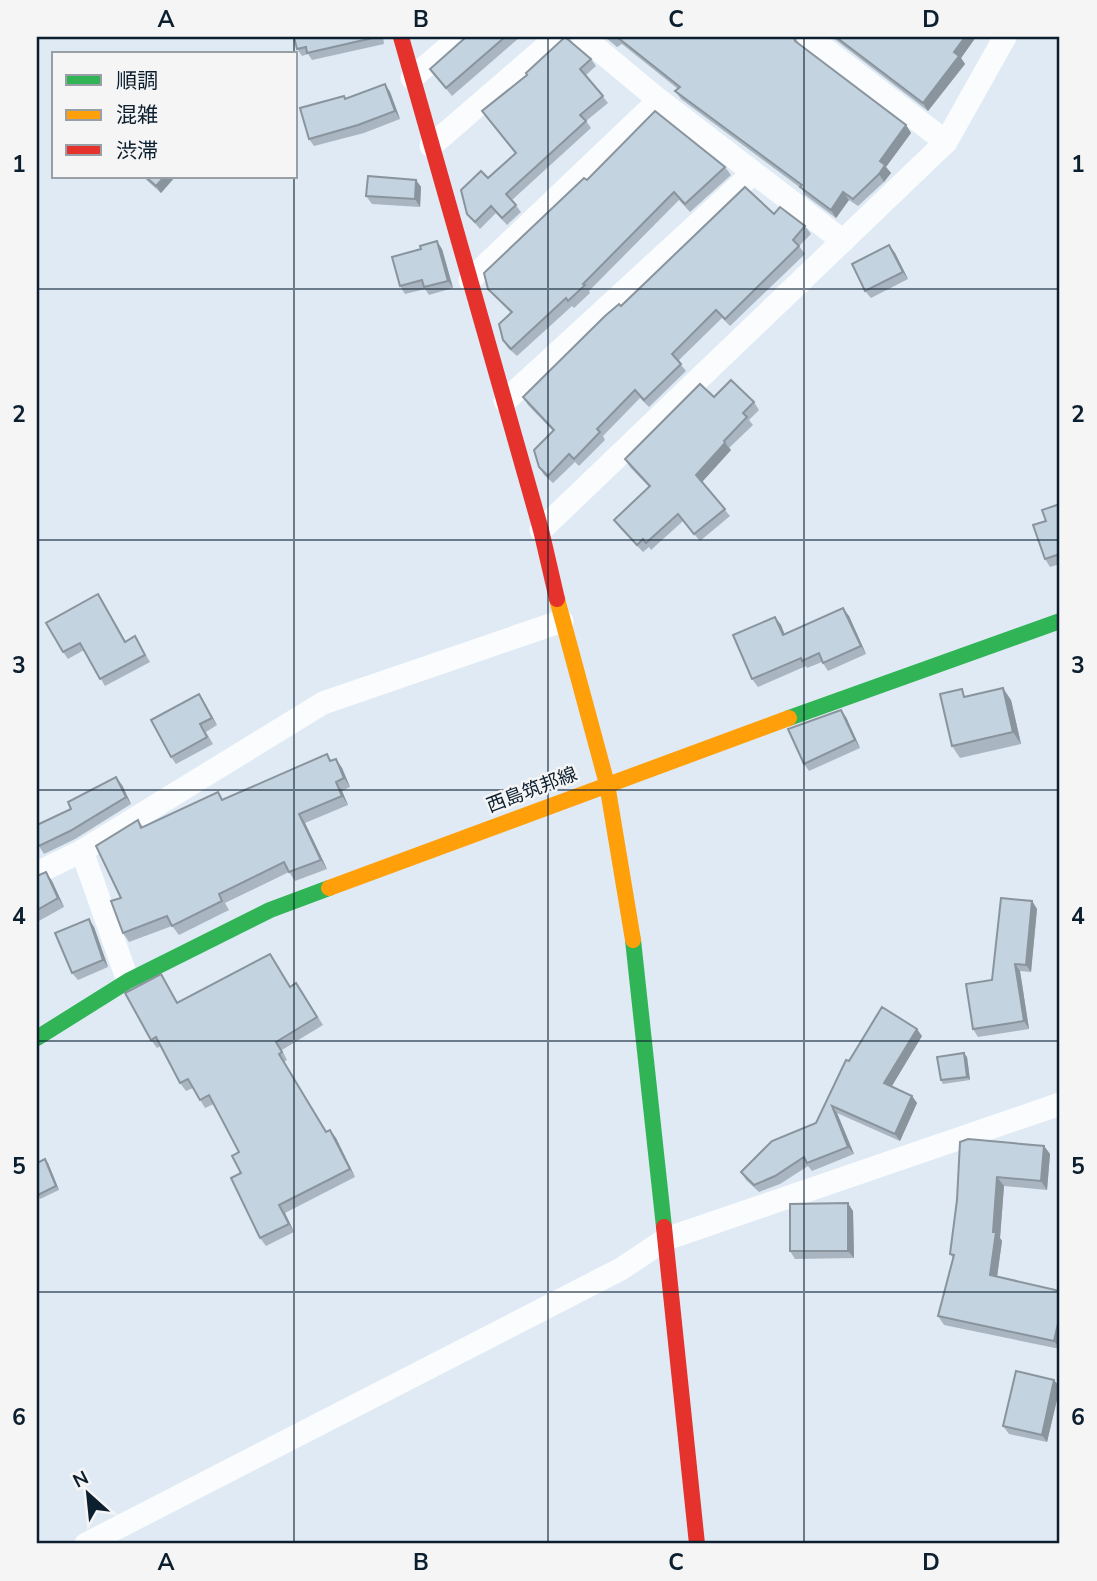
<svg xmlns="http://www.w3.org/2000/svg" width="1097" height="1581" font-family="'Nunito Sans','Noto Sans JP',sans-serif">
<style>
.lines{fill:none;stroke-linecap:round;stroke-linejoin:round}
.street{stroke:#fafcfe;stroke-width:23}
.fast{stroke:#30b455;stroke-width:16}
.slow{stroke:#ff9f0a;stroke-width:16}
.jam{stroke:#e5322d;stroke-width:16}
.wall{fill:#a9b5c1}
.shaded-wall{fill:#89949d}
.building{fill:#c4d3e0;stroke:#89949d;stroke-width:2}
.grid{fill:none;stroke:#0c1f2f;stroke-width:2;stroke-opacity:0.55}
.labels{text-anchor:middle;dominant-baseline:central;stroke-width:5;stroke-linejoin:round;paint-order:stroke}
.street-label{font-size:19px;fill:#0c1f2f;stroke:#f5f5f5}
.neatline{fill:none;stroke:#0c1f2f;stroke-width:2.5}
.grid-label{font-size:23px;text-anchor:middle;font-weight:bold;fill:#0c1f2f}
</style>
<rect width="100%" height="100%" fill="#dfeaf5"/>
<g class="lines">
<g class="street">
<path d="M583 37 659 100 843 241"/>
<path d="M809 37 946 142"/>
<path d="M412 78 460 37"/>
<path d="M431 146 557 37"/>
<path d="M470 280 659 100"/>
<path d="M505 401 753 173"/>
<path d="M541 530 946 142 1005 37"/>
<path d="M82 851 128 981"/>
<path d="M39 872 82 851 323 703 562 621"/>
<path d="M86 1544 621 1269 666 1239 1060 1104"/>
</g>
<g class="fast">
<path d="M789 718 1060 621"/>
<path d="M633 940 664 1227"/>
<path d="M37 1038 128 981 270 910 329 888"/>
</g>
<g class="slow">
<path d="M557 599 607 784 633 940"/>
<path d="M329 888 789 718"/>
</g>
<g class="jam">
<path d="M401 37 541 530 557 599"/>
<path d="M664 1227 697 1544"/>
</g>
</g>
<g class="wall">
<path d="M294 37H383L384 44 312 60 308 54 302 56 297 49Z"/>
<path d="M466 37H520L452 96 430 69Z"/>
<path d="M605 37H795L798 43 906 125 911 133 886 167 891 173 884 182 858 206 849 200 836 218 805 195 802 189 681 99 675 91 678 89 622 44 617 47Z"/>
<path d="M832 37H976L961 58 965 64 928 111Z"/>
<path d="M591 59 596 66 586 75 608 103 586 121 591 128 512 200 521 212 507 225 496 213 480 229 467 214 488 178 515 153 482 111Z"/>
<path d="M385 84 390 92 400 119 364 133 314 146 309 139 346 99Z"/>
<path d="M725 167 731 175 690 212 679 200 589 291 590 293 574 308 572 306 517 356 508 348 503 340 511 313 494 296 488 289 587 180Z"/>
<path d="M143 177H175L161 193Z"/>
<path d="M416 180 421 187 420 207 372 204 366 196Z"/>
<path d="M774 214 805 226 811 234 799 246 805 254 730 326 722 318 678 361 686 371 649 407 640 398 603 436 605 440 579 466 575 462 553 483 544 475 539 467 553 431 528 405 523 397 621 306Z"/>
<path d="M889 245 895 253 908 279 871 298 865 291Z"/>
<path d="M442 249 453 288 429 295 425 289 405 294 400 286Z"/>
<path d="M714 397 754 402 759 410 749 420 753 425 729 448 731 450 702 482 730 516 700 541 683 521 651 550 649 547 643 552 619 527 614 520 649 487 630 467 625 459Z"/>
<path d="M1060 504V564L1050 567 1045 559 1046 521Z"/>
<path d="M98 594 126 642 135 636 150 662 105 686 84 650 68 659 63 652Z"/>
<path d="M849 616 866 654 828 671 822 662 807 668 806 666 758 687 752 679 775 617 781 625 785 635Z"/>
<path d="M967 697 1011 700 1021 744 960 758 952 746Z"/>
<path d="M204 702 217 725 206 732 213 744 176 764 171 757Z"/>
<path d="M846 717 860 748 809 771 804 764Z"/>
<path d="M327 754 331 761 336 759 342 768 350 787 342 791 348 805 305 823 327 869 295 881 289 872 225 903 229 910 179 935 172 926 129 942 123 933 121 898 138 820 143 827 223 799Z"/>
<path d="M122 785 131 804 75 839 44 854 39 846Z"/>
<path d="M37 876 52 881 64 907 37 922Z"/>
<path d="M1032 901 1037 909 1031 972 1020 971 1029 1029 978 1037 973 1029 992 980Z"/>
<path d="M94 927 108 967 78 980 72 973Z"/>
<path d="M270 954 290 987 302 991 323 1025 282 1050 287 1060 284 1062 327 1132 330 1130 336 1138 355 1177 285 1213 294 1232 266 1246 260 1238 241 1173 239 1152 214 1104 205 1108 193 1088 186 1091 180 1083 161 1046 157 1048 151 1040 161 974 178 1003Z"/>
<path d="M922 1036 891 1087 912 1096 917 1103 900 1141 837 1113 854 1154 812 1171 808 1166 780 1184 759 1192 746 1180 741 1172 816 1123 849 1061Z"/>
<path d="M967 1057 970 1080 943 1084 941 1080Z"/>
<path d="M1044 1146 1050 1154 1047 1190 1004 1186 1000 1238 1002 1241 997 1277 1060 1291V1349L944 1325 938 1316 953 1258 950 1254 957 1200Z"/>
<path d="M48 1163 59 1190 40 1199 38 1195Z"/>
<path d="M853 1211 854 1258 795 1259 790 1251Z"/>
<path d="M1060 1387 1047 1442 1009 1434 1003 1426Z"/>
</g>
<g class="shaded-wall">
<path d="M965 37H976L961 58 965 64 928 111 923 103 954 52Z"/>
<path d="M385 84 390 92 400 119 395 111Z"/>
<path d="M906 125 911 133 886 167 891 173 884 182 879 174 880 161Z"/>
<path d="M164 177H175L161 193 156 186Z"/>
<path d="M416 180 421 187 420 207 415 199Z"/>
<path d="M843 192 849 200 836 218 831 210Z"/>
<path d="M437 241 442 249 453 288 448 281Z"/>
<path d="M889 245 895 253 908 279 903 272Z"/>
<path d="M725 443 731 450 702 482 696 475Z"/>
<path d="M843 608 849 616 866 654 861 646Z"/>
<path d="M775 617 781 625 788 643 783 635Z"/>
<path d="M1003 688 1011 700 1021 744 1013 732Z"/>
<path d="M199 694 204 702 217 725 212 718Z"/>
<path d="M841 710 846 717 860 748 855 740Z"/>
<path d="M336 759 342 768 350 787 344 778Z"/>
<path d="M116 777 122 785 131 804 126 797Z"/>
<path d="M336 782 342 791 348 805 342 796Z"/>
<path d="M299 814 305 823 327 869 321 860Z"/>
<path d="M46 872 52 881 64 907 58 898Z"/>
<path d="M1032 901 1037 909 1031 972 1026 965Z"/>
<path d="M89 919 94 927 108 967 103 960Z"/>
<path d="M1015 964 1020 971 1029 1029 1024 1021Z"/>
<path d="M917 1029 922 1036 889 1091 884 1083Z"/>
<path d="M964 1053 967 1057 970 1080 967 1077Z"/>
<path d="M912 1096 917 1103 900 1141 895 1134Z"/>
<path d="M832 1106 837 1113 854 1154 848 1147Z"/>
<path d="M330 1130 336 1138 355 1177 350 1169Z"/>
<path d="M1044 1146 1050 1154 1047 1190 1041 1181Z"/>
<path d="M45 1159 48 1163 59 1190 56 1186Z"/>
<path d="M997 1177 1004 1186 1000 1238 1002 1241 996 1284 990 1275Z"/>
<path d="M848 1203 853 1211 854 1258 848 1251Z"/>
<path d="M279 1205 285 1213 294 1232 289 1224Z"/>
<path d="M1060 1315V1349L1054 1341Z"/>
<path d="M1054 1380 1060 1387 1047 1442 1042 1435Z"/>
</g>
<g class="building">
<path d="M294 37H377L307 53 306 47 297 49Z"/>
<path d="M466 37H505L446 88 430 69Z"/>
<path d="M565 37 591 59 580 69 603 96 580 115 586 121 506 194 516 205 502 218 491 206 475 222 467 214 461 190 481 171 488 178 516 153 482 111 527 75 526 73Z"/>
<path d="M617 37H794L795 41 906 125 880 161 885 165 879 174 853 199 843 192 831 210 800 187 802 185 675 91 680 87Z"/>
<path d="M836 37H965L954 52 959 56 923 103Z"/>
<path d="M385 84 395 111 358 125 309 139 300 108 344 96 345 99Z"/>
<path d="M655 111 725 167 685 204 674 192 583 284 585 285 568 301 566 298 511 349 503 340 499 324 512 312 488 289 484 273 584 178 587 180Z"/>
<path d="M368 176 416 180 415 199 366 196Z"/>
<path d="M146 177H164L156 186Z"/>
<path d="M745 187 774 214 780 207 805 226 793 240 799 246 725 319 716 310 672 354 681 364 644 400 635 390 597 429 600 432 574 459 569 454 548 476 539 467 534 450 554 430 523 397 605 316 619 304 621 306Z"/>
<path d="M437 241 448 281 424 287 422 280 400 286 392 257 421 249 420 246Z"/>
<path d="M889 245 903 272 865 291 852 264Z"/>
<path d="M731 380 754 402 743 413 747 417 724 441 725 443 696 475 725 509 694 534 678 514 646 543 643 539 637 545 614 520 650 486 625 459 700 384 714 397Z"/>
<path d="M1060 504V554L1045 559 1033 525 1046 521 1042 510Z"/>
<path d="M98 594 125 642 135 636 145 655 100 679 80 643 63 652 46 623Z"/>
<path d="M843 608 861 646 823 663 819 653 802 661 801 658 752 679 733 635 775 617 783 635Z"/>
<path d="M1003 688 1013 732 952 746 940 694 962 689 964 697Z"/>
<path d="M199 694 212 718 200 724 207 737 171 757 151 720Z"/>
<path d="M841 710 855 740 804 764 788 729Z"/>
<path d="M327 754 330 761 336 759 344 778 336 782 342 796 299 814 321 860 289 872 284 862 219 894 222 901 172 926 167 916 123 933 111 901 121 898 96 846 138 820 141 828 218 792 222 800Z"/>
<path d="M116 777 126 797 70 831 39 846 37 841V825L71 809 68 802Z"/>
<path d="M46 872 58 898 37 910V876Z"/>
<path d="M1001 898 1032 901 1026 965 1015 964 1024 1021 973 1029 966 984 992 980Z"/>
<path d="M89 919 103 960 72 973 55 933Z"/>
<path d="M270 954 290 987 296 983 317 1017 276 1042 282 1052 279 1054 326 1132 330 1130 350 1169 279 1205 289 1224 260 1238 231 1178 241 1173 232 1156 239 1152 209 1095 200 1100 188 1079 180 1083 156 1037 151 1040 125 993 161 974 177 1003Z"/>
<path d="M882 1007 917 1029 884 1083 912 1096 895 1134 832 1106 848 1147 807 1163 804 1157 775 1176 754 1185 741 1172 772 1141 816 1123 846 1060 849 1061Z"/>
<path d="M964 1053 967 1077 941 1080 937 1057Z"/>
<path d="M968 1139 1044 1146 1041 1181 997 1177 993 1232H996L990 1275 1060 1291V1315L1054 1341 938 1316 954 1255 950 1254 957 1200 960 1142Z"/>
<path d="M45 1159 56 1186 38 1195 37 1193V1163Z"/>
<path d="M848 1203V1251H790V1204Z"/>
<path d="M1016 1371 1054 1380 1042 1435 1003 1426Z"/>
</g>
<path class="grid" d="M294 37V54M548 37V1544M804 37V1544M294 177V1544M37 289H1060M37 540H1060M37 790H1060M37 1041H1060M37 1292H1060"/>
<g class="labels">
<g class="street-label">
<text transform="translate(532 790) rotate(-21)">西島筑邦線</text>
</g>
</g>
<rect width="1097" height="1581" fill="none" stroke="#f5f5f5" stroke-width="77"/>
<rect x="52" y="52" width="245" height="126" fill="#f5f5f5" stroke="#989fa6" stroke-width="2"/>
<rect x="66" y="75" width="35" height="10" fill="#30b455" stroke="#989fa6" stroke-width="2"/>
<text x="116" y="88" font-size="21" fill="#0c1f2f">順調</text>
<rect x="66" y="110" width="35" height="10" fill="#ff9f0a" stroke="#989fa6" stroke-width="2"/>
<text x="116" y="122" font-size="21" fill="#0c1f2f">混雑</text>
<rect x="66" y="145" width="35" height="10" fill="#e5322d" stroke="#989fa6" stroke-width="2"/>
<text x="116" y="158" font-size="21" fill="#0c1f2f">渋滞</text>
<g transform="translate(88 1494) rotate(333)" stroke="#f5f5f5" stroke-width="5" paint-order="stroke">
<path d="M0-5L12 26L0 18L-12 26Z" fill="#0c1f2f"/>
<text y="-10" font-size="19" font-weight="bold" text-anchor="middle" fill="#0c1f2f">N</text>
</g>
<rect x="38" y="38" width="1020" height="1504" class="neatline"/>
<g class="grid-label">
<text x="166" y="27">A</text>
<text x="421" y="27">B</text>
<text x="676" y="27">C</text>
<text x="931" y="27">D</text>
<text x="19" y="172">1</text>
<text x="1078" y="172">1</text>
<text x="19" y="422">2</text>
<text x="1078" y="422">2</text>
<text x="19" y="673">3</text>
<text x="1078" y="673">3</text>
<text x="19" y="924">4</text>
<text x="1078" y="924">4</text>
<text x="19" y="1174">5</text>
<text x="1078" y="1174">5</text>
<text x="19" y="1425">6</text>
<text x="1078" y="1425">6</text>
<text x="166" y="1570">A</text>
<text x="421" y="1570">B</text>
<text x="676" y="1570">C</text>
<text x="931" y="1570">D</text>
</g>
</svg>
